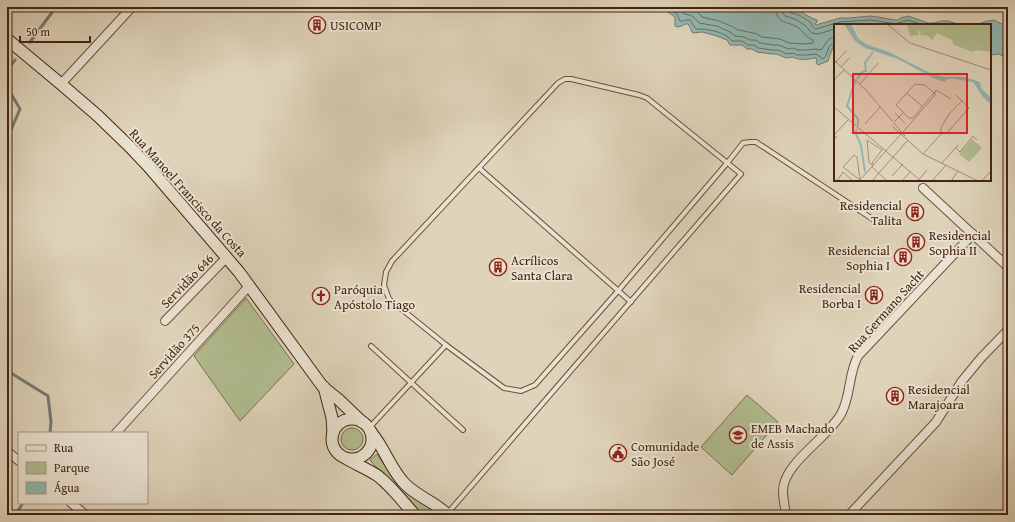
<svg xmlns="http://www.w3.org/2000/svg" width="1015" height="522" font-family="'Gentium Book Plus',serif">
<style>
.green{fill:#b1bd90;stroke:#7b7051}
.water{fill:#93b8b3;stroke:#747c73}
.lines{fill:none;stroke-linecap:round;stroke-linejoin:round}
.shore{stroke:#6c6e62;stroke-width:1}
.stream{stroke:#747c73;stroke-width:3}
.lane-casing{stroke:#6c4f3c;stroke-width:6}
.street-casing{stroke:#6c4f3c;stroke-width:10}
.secondary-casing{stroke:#452312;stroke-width:13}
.lane{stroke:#eae3d2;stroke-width:4}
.street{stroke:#eae3d2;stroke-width:8}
.secondary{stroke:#eae3d2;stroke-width:11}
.labels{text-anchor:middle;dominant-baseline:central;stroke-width:4;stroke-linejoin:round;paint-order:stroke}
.poi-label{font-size:13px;fill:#452312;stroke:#eae3d2;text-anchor:start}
.street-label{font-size:13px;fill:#452312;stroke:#eae3d2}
.inset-river{fill:none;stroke:#93b8b3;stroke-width:2}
.inset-road{fill:none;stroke:#a18d77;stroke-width:1}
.view{fill:#d62828;fill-opacity:0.15;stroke:#d62828;stroke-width:2}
.inset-edge{fill:none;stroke:#452312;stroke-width:2}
</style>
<rect width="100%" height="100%" fill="#dfd4ba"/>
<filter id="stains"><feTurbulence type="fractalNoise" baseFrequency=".005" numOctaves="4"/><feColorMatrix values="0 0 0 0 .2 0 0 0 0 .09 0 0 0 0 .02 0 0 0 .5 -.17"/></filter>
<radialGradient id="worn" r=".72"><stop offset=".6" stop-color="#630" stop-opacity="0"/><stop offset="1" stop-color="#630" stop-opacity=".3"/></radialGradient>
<g class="green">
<path d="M246 298 294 364 240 421 194 356Z"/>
<path d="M747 395 778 422 732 475 701 447Z"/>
<circle cx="352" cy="439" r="11"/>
<path d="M377 454 397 484 404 491 441 515H421L419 513 383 472 376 467 370 460Z"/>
</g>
<g class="water">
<path d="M658 7H750L754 8C765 6 786 7 797 10 804 13 810 18 817 20V22L815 24 816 25 840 18H849L870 16 878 17 895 20H898L900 18 908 16 928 23H934L942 21H948L961 25H835V41L828 61 818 65 816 63 817 61 816 58C809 59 799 61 793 57L786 58 777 54H772L757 52 752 49H747L742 45H730L727 40 714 35 702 32 693 33 691 31V29L688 24C683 23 681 29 675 26V17L668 12Z"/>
<path d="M994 20 1006 26 1008 29V59L999 54 990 55V25H974L988 21Z"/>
</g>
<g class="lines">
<g class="shore">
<path d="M667 7 677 14 680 21C683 22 686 19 690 20L696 29C707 29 725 31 732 41H742L748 45H754L758 48 772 50H778L787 54 793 53 797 55H807L816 54 823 59C829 55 826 44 835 43"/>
<path d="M676 7 681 11 684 14C693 15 694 17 699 23L717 26 730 32 735 36 744 37 750 40H756L760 43 773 45H779L788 49 793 48 798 50H806L816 49 821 50C826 45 826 38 835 37"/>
<path d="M686 7 687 9 697 11 702 17 719 21 733 27 738 30 744 31 757 34 762 37 780 39 789 43 806 44 813 43V40C806 37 806 35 801 30 791 20 776 26 775 7"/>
<path d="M781 7 782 12 785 16 795 19 806 26 809 30 812 33 818 34 835 29"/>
<path d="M787 7C787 14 793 13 799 15 802 17 807 20 810 22 812 25 812 27 816 29L840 22 870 20 878 21 895 24 908 20 923 25"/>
</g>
<g class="stream">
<path d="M30 42 56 7"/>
<path d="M7 70 15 60"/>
<path d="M7 87 20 109 7 139"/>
<path d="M7 368 11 373 48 396 51 422 50 433"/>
<path d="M18 515 17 512 23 503"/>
</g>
<defs>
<g id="lane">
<path d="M479 168 631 302"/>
<path d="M371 346 463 430"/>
<path d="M369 428 446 345"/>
<path d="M447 514 741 174 647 98 639 95 571 79H565L558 83 392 261 386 272 384 285 389 299 446 345 504 388 521 391 535 385 618 291 728 162 743 143 750 142H756L874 220"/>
</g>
<g id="street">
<path d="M61 84 132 7"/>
<path d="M923 188 1008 267"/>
<path d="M165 321 227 257"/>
<path d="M116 433 249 286"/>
<path d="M7 451 19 461"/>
<path d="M71 503 86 515"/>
<path d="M786 515C785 507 783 499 783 491 783 463 828 438 841 414 851 397 848 374 858 356L973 234"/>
<path d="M849 515 936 422 962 381 981 358 1008 330"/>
</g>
<g id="secondary">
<path d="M7 39 61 84 98 116 130 147 148 166 239 272 323 387 338 399 362 422"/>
<path d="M324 387 332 418 333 433"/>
<circle cx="352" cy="439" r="20"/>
<path d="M371 432C374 436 377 440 380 445 388 458 394 473 405 484 418 497 435 502 448 515"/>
<path d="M347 459C357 465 368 469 378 476 392 487 403 502 415 515"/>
</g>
</defs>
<use href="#lane" class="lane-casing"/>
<use href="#street" class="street-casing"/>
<use href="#secondary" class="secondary-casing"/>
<use href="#lane" class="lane"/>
<use href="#street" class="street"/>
<use href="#secondary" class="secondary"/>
</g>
<defs>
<symbol id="building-ring" viewBox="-11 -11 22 22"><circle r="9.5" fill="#eae3d2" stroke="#8f2418" stroke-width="1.5"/><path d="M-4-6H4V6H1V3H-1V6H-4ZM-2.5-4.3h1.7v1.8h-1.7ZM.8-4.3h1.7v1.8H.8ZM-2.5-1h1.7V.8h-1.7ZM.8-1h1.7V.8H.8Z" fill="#8f2418"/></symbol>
<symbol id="church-ring" viewBox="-11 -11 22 22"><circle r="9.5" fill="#eae3d2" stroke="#8f2418" stroke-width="1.5"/><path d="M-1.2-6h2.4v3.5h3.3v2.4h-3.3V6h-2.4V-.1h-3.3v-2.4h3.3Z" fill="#8f2418"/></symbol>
<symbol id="school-ring" viewBox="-11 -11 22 22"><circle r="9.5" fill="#eae3d2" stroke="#8f2418" stroke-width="1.5"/><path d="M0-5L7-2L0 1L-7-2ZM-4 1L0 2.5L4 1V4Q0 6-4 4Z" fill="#8f2418"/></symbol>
<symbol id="civic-ring" viewBox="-11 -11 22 22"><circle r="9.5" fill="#eae3d2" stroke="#8f2418" stroke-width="1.5"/><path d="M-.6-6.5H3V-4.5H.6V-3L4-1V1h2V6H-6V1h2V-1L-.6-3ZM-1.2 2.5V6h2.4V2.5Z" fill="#8f2418"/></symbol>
</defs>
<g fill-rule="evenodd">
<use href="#building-ring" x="307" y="15" width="20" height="20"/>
<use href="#building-ring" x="905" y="202" width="20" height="20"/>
<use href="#building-ring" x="906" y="232" width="20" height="20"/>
<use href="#building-ring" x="893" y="247" width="20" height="20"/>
<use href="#building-ring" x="488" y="257" width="20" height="20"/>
<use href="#building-ring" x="864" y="285" width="20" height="20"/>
<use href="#church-ring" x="311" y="286" width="20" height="20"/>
<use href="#building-ring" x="885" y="386" width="20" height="20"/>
<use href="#school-ring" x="728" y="425" width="20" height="20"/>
<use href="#civic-ring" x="608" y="443" width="20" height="20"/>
</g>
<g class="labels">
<g class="poi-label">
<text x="330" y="25">USICOMP</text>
<text x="902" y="205" text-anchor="end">Residencial<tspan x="902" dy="15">Talita</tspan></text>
<text x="929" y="235">Residencial<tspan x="929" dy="15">Sophia II</tspan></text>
<text x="890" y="250" text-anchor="end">Residencial<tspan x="890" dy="15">Sophia I</tspan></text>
<text x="511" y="260">Acrílicos<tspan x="511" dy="15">Santa Clara</tspan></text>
<text x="861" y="288" text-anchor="end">Residencial<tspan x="861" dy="15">Borba I</tspan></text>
<text x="334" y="289">Paróquia<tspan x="334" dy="15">Apóstolo Tiago</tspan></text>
<text x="908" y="389">Residencial<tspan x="908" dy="15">Marajoara</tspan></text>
<text x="751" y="428">EMEB Machado<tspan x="751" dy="15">de Assis</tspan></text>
<text x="631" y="446">Comunidade<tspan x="631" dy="15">São José</tspan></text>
</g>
<g class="street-label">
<text transform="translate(188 193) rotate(48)">Rua Manoel Francisco da Costa</text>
<text transform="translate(187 281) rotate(-46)">Servidão 646</text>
<text transform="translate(886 311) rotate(-48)">Rua Germano Sacht</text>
<text transform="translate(174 351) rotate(-48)">Servidão 375</text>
</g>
</g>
<g transform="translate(834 24)">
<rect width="157" height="157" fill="#dfd4ba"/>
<path d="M73 0H157V28L143 26 139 28 120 21 118 16 103 9 98 16 94 12 86 11 87 7H84L85 11 76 12ZM138 115 148 124 135 138 125 130Z" fill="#b1bd90"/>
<path d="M10 0H17L24 14 32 20 57 29 96 49 111 53H130L146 58 147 64 157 74V80L149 73 139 58 121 55H113L111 58 101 55 64 35 31 24 21 17Z" fill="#93b8b3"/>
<path class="inset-river" d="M23 55 28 48 32 47 31 39 39 28M21 57 13 82 24 95V102M23 105 21 108 27 121 31 148"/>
<path class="inset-road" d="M53 0 76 19 157 46M0 36 33 67 59 98M0 40 12 27M7 43 15 34M0 56 10 46M26 60 44 39M73 69 89 83M0 83 87 157M61 89 71 99M60 98 69 89M60 99 71 112M31 100 46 83M58 102 89 130 144 157M69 108 102 70 100 69 91 61 81 60 62 81 75 94H79L88 83 100 69 102 66 117 75M107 110V104L115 90 128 77M3 114 0 111 14 96M122 124 126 128 139 112 143 116M89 130 107 110 113 109 135 84 122 71M108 139 124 121M39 142 35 138 33 116 48 126 38 139 39 141M38 143 53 157M58 152 69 140M26 156 9 143 20 131 23 133 26 156M3 157 9 148 19 157M25 157 67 110M38 157 74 116M68 157 77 147M84 157 93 146M98 157 112 141M117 157 124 147M148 157 157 147"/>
<path class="view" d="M19 50H133V109H19Z"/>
<rect width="157" height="157" class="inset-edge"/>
</g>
<rect width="1015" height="522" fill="none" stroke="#dfd4ba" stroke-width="24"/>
<rect x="8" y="8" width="999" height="506" fill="none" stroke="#452312" stroke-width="2"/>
<rect x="12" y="12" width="991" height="498" fill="none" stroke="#452312"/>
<rect x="18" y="432" width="130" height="72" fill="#eae3d2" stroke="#a89685"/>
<rect x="26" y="445" width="20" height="6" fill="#eae3d2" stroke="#a89685"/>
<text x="54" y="452" font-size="12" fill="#452312">Rua</text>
<rect x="26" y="462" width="20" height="12" fill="#b1bd90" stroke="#a89685"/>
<text x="54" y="472" font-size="12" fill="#452312">Parque</text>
<rect x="26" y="482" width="20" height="12" fill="#93b8b3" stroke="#a89685"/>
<text x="54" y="492" font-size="12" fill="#452312">Água</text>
<path d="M20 36v6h70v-6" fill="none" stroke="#452312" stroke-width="2"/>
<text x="26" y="36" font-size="12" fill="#452312" stroke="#eae3d2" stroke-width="3" paint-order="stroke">50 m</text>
<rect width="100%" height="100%" filter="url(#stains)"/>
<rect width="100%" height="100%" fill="url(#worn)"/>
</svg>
